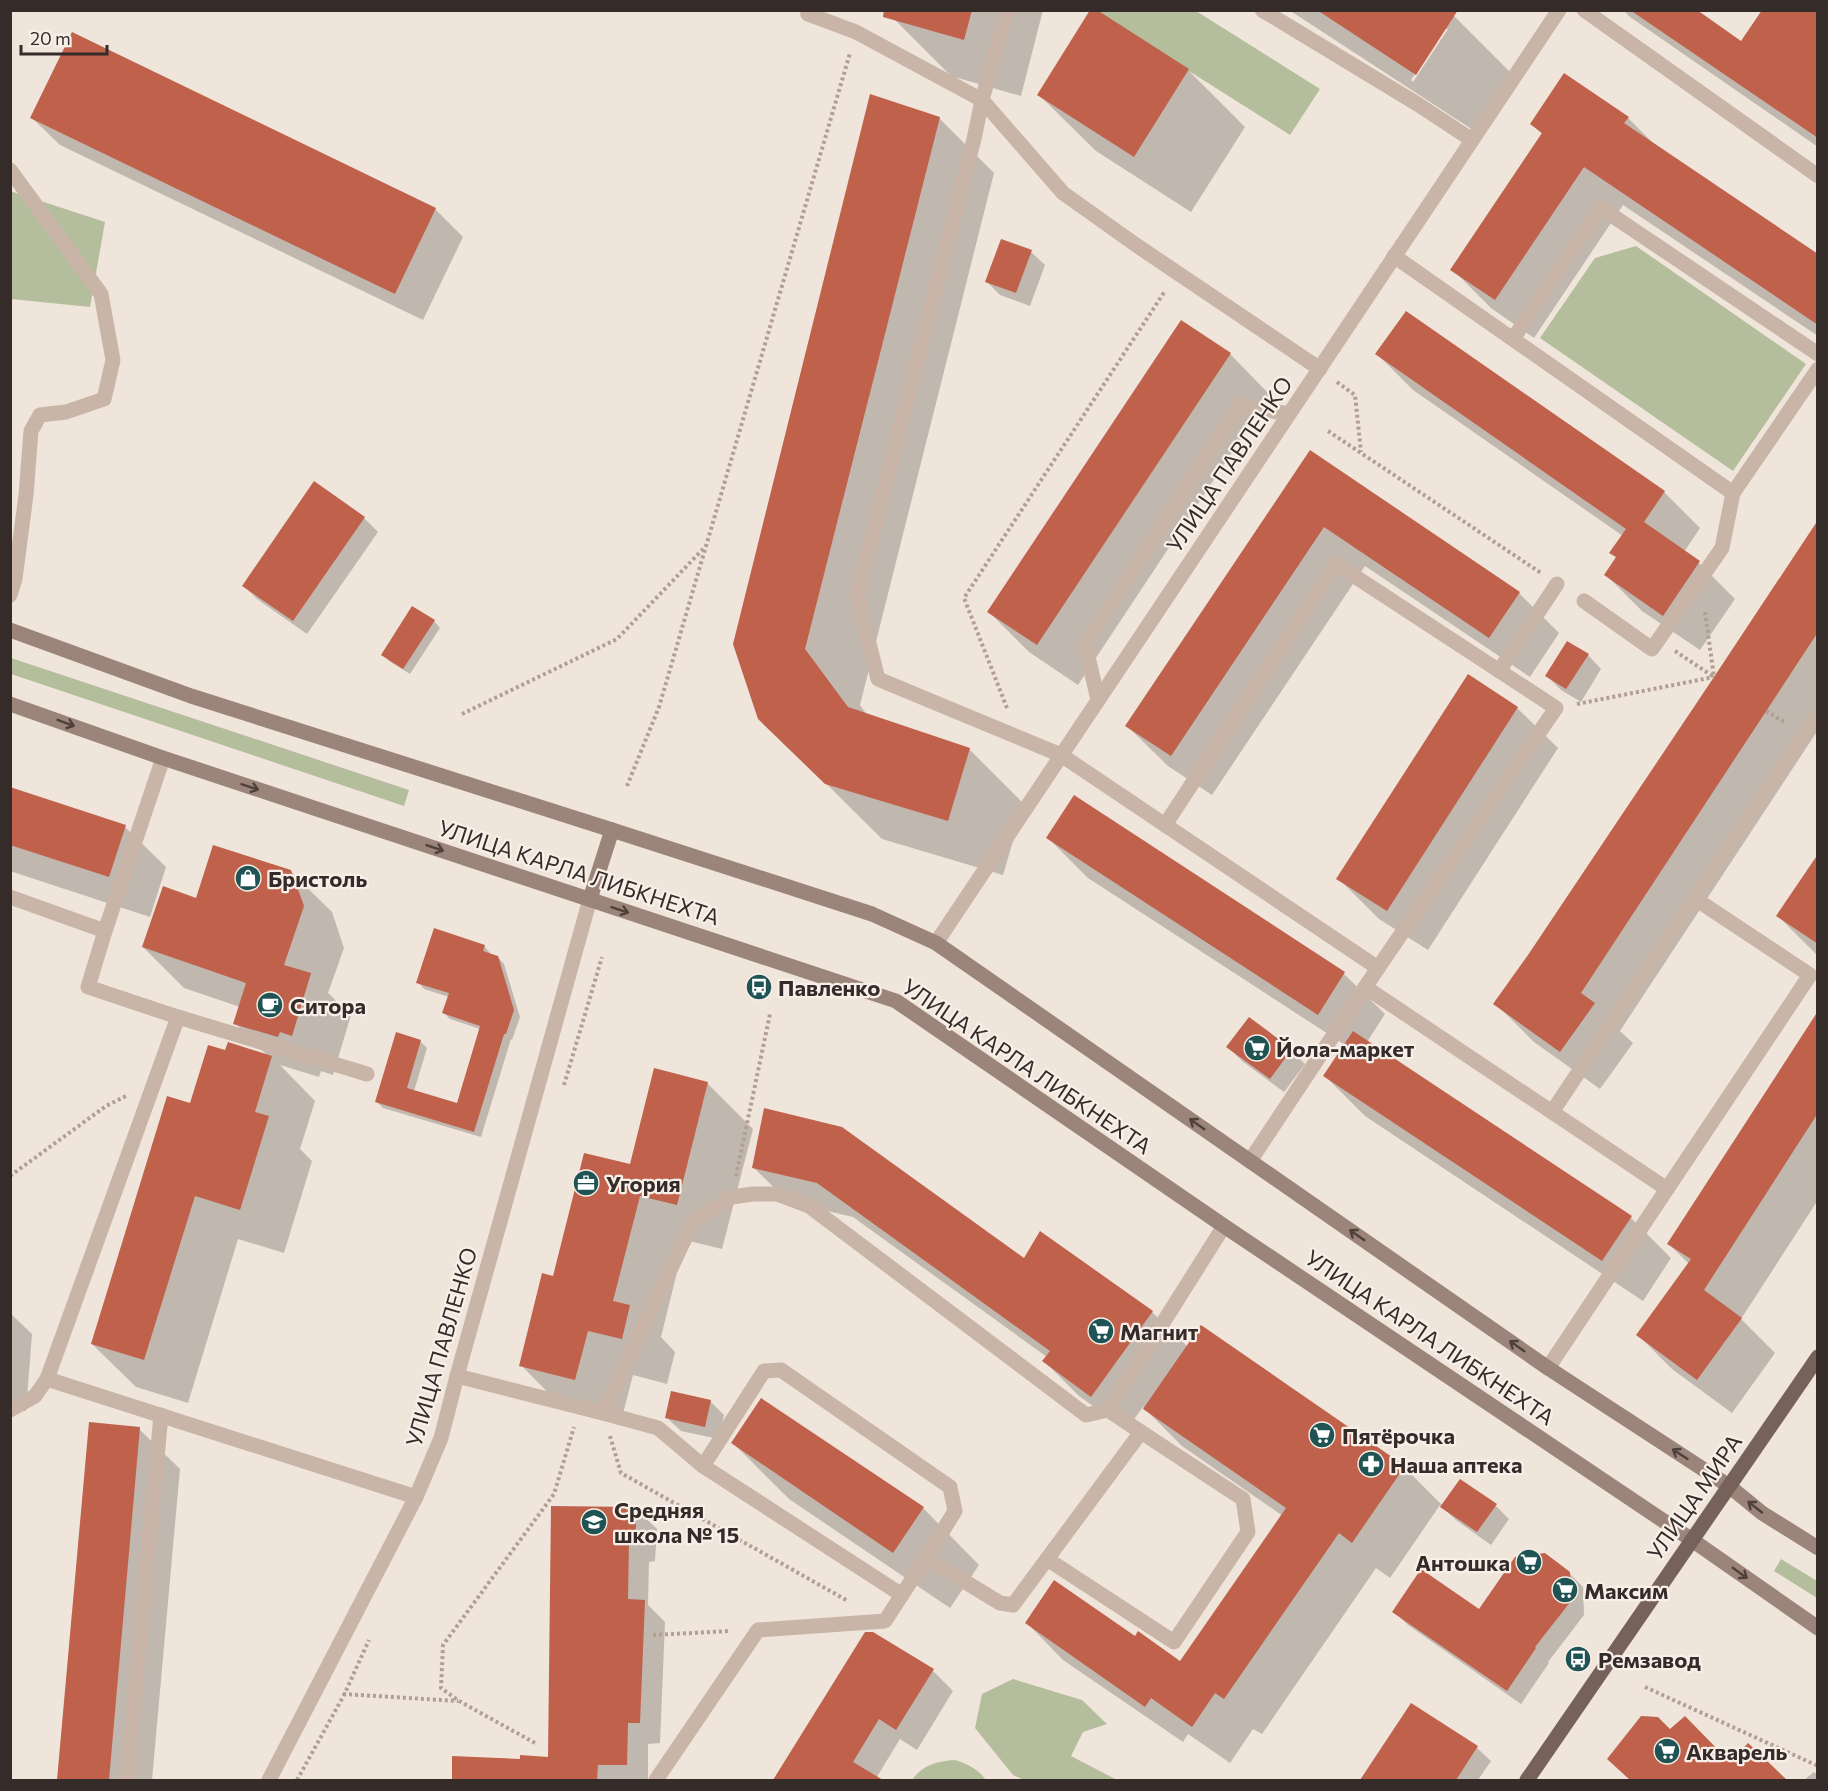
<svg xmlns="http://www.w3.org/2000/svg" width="1828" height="1791" font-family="Commissioner,sans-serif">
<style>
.green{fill:#b5be9c}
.shadow{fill:#0003;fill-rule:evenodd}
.building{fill:#bf614b}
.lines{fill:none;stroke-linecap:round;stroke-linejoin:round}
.path{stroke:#b39f92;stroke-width:4;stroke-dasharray:3 3;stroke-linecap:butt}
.lane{stroke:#c8b5a8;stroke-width:15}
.street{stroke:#c8b5a8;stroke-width:15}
.secondary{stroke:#9b847a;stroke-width:15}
.primary{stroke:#76625a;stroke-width:15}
.oneway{stroke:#4e413c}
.labels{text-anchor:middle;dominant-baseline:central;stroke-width:4.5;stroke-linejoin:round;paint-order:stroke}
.street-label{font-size:22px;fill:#352b28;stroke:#f8f0e8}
.poi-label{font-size:22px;font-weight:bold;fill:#352b28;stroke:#f8f0e8;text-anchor:start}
</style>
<rect width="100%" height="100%" fill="#f0e5db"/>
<g class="green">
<path d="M1094 11H1196L1320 89 1290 135Z"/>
<path d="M10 191 105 222 90 307 11 299Z"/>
<path d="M1636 246 1806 364 1733 471 1540 338 1595 258Z"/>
<path d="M11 658 409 790 404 806 11 674Z"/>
<path d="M1781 1559 1817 1581V1598L1774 1571Z"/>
<path d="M1013 1679 1082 1700 1107 1724 1083 1732 1071 1756 1117 1780H1024L1013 1775 975 1728 982 1694Z"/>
<path d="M955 1760C968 1764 978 1769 986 1780H912C922 1765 938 1761 955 1760Z"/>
</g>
<g class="shadow">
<path d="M897 10H1043L1021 96 951 76 894 19Z"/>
<path d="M1094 10 1188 70 1245 127 1191 212 1096 151 1039 95Z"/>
<path d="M1289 10H1445L1454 16 1511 73 1473 130ZM1444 29H1448L1413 82 1411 80Z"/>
<path d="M1623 10H1694L1742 43 1818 10V147L1630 17Z"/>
<path d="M32 118 435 209 463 237 423 320 60 145Z"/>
<path d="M939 118 994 173 860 705 867 715 969 749 1024 804 1003 875 882 839 760 718Z"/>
<path d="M1628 118 1658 148 1818 256V336L1623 205 1534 338 1491 308 1452 269 1542 134 1532 124Z"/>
<path d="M1031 252 1045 265 1030 306 1000 295 987 282Z"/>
<path d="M1230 354 1270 395 1078 685 1029 652 989 612Z"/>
<path d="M1377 354 1664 492 1700 528 1684 552 1699 563 1735 599 1700 650 1642 611 1606 575 1617 558 1611 552 1623 536 1413 390Z"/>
<path d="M1310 453 1519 593 1559 633 1530 677 1365 566 1212 795 1168 766 1127 726Z"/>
<path d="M364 518 378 532 307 634 257 599 244 586Z"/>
<path d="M1818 523V730L1620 1031 1633 1043 1600 1089 1534 1042 1495 1003 1529 956Z"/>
<path d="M434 621 440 628 410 674 389 661 383 654Z"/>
<path d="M1588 655 1601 669 1581 702 1561 690 1547 676Z"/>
<path d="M1469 676 1517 708 1558 748 1428 950 1379 919 1338 878Z"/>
<path d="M10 789 125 827 166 867 150 917 10 871Z"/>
<path d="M1074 797 1344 974 1385 1014 1367 1042 1631 1218 1671 1258 1643 1301 1365 1116 1325 1076 1345 1045 1088 878 1048 838Z"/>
<path d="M1818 857V956L1778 916Z"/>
<path d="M290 871 332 912 344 948 328 993 351 1015 333 1075 321 1071 319 1077 280 1065 315 1101 300 1149 312 1161 284 1253 238 1239 188 1403 136 1387 92 1344 191 1105 226 1052 268 1056 235 1023 240 1007 184 988 143 947 197 899Z"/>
<path d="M484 946 490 953V955L498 957 504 964 520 1017 512 1040 511 1039 481 1137 383 1108 377 1102 420 1041 427 1048 414 1091 458 1105 480 1029 450 1019 444 1013 449 997 424 989 418 982Z"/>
<path d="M1818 1013V1200L1741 1319 1775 1353 1732 1413 1672 1369 1638 1335 1689 1264 1669 1244Z"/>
<path d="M1228 1047 1291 1050 1305 1064 1284 1092 1242 1061Z"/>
<path d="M707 1083 753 1129 722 1249 685 1240 661 1337 675 1352 667 1384 633 1375 620 1425 566 1411 521 1365 555 1278Z"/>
<path d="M765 1110 1024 1260 1152 1312 1188 1347 1404 1467 1443 1506H1496L1509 1519 1491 1545 1456 1520 1440 1505 1390 1578 1376 1568 1262 1734 1253 1729 1230 1763 1188 1734 1183 1742 1063 1660 1027 1623 1136 1638 1181 1663 1283 1516 1182 1446 1143 1407 1126 1430 1079 1396 1044 1361 1047 1357 853 1217 789 1202 754 1168Z"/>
<path d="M10 1313 32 1334 26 1411 10 1410Z"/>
<path d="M710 1401 724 1415 719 1439 681 1431 667 1418Z"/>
<path d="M90 1424 139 1429 180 1469 152 1780H59Z"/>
<path d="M733 1443 923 1508 979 1565 950 1608 789 1499Z"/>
<path d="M636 1509 657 1529 655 1561 649 1562 648 1605 665 1622 660 1743 648 1744V1780H453L454 1758 521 1761 549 1758Z"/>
<path d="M1569 1573 1583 1587 1584 1615 1548 1662 1549 1663 1521 1704 1408 1625 1394 1612 1480 1611Z"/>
<path d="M866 1634 933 1671 953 1691 917 1750 900 1739 875 1780H774Z"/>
<path d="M1670 1731 1731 1763 1748 1745 1785 1780H1631L1609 1759Z"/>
<path d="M1477 1748 1491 1761 1478 1780H1371L1366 1775Z"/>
<path d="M1814 1772 1818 1775V1780H1804Z"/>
</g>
<g class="building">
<path d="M884 10H972L964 40 883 17Z"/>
<path d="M1090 10H1097L1189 69 1134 157 1037 95Z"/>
<path d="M1317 10H1458L1416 75Z"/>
<path d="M1630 10H1697L1741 41 1762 10H1818V138Z"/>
<path d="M72 32 436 208 395 294 30 118Z"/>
<path d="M1564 73 1629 117 1624 123 1818 254V325L1584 167 1495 300 1450 270 1542 133 1530 124Z"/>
<path d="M870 94 940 117 805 649 848 707 970 748 948 821 825 784 758 719 733 644Z"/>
<path d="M1001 239 1032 250 1016 293 985 282Z"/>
<path d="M1406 311 1665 491 1644 522 1700 561 1663 616 1604 575 1616 557 1609 553 1626 529 1375 354Z"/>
<path d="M1181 320 1231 353 1037 645 987 612Z"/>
<path d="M1310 450 1520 592 1489 638 1324 527 1171 756 1125 726Z"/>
<path d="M314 481 365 517 293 621 242 586Z"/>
<path d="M1818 520V632L1581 993 1595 1003 1560 1052 1493 1004 1528 955 1714 677Z"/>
<path d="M412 606 435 620 403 669 381 655Z"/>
<path d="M1567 641 1589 654 1566 689 1545 676Z"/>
<path d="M1468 674 1518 707 1387 911 1336 879Z"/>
<path d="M10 787 126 825 109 877 10 845Z"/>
<path d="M1074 795 1345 972 1318 1015 1046 838Z"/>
<path d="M213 845 291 870 304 906 284 965 311 973 292 1036 280 1032 278 1037 233 1024 246 983 142 947 163 886 196 898Z"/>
<path d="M1818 854V944L1776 916Z"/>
<path d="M434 928 485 945 483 951 498 956 514 1010 506 1034H504L474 1132 375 1102 396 1032 421 1040 407 1088 457 1103 480 1026 442 1013 449 993 416 983Z"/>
<path d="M1818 1011V1113L1704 1290 1742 1318 1697 1380 1636 1335 1691 1259 1667 1244Z"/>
<path d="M1249 1017 1292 1049 1270 1079 1226 1047Z"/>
<path d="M1353 1031 1632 1216 1602 1261 1323 1076Z"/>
<path d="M228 1042 272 1056 255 1112 269 1116 240 1210 195 1196 144 1360 91 1344 167 1096 190 1103 208 1045 225 1050Z"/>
<path d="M654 1068 708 1082 677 1205 640 1196 613 1301 630 1305 622 1339 588 1331 575 1380 519 1366 542 1273 553 1276 584 1153 630 1164Z"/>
<path d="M764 1108 842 1127 1024 1258 1040 1231 1153 1311 1091 1397 1042 1361 1050 1351 817 1183 752 1168Z"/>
<path d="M1201 1325 1405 1466 1352 1543 1339 1533 1224 1699 1215 1693 1192 1727 1151 1698 1145 1707 1025 1623 1054 1580 1135 1636 1138 1631 1180 1661 1286 1508 1143 1409Z"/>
<path d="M671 1391 711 1400 705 1427 665 1418Z"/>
<path d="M761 1398 924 1507 893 1553 731 1443Z"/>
<path d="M89 1422 140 1427 109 1780H57Z"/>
<path d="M1460 1479 1497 1504 1477 1532 1440 1507Z"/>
<path d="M551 1506 637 1507 635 1541H629L628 1599 645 1600 640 1723H628L627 1765H598L597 1780H452V1756L520 1759V1755L548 1757Z"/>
<path d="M1545 1553 1570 1572 1571 1601 1535 1647 1536 1648 1507 1691 1392 1612 1421 1569 1479 1609 1515 1557Z"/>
<path d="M865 1632H873L934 1669 896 1730 879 1719 853 1762 883 1780H773Z"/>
<path d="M1411 1703 1478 1746 1456 1780H1360Z"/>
<path d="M1641 1716 1658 1717 1670 1729 1685 1716 1730 1762 1748 1743 1787 1780H1630L1607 1759Z"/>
</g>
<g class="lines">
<g class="path">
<path d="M1337 382 1355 395 1361 452"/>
<path d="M1328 431 1541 573"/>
<path d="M1705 612 1714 677"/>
<path d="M1675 651 1714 677"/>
<path d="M1577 704 1714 677"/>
<path d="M1007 708 964 598 1165 291"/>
<path d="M1766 711 1786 723"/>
<path d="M462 714 617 639 705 547"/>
<path d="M627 786 659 707 850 53"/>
<path d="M564 1085 602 957"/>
<path d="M10 1176 106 1106 126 1096"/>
<path d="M736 1176 770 1014"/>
<path d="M610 1436 621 1473 848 1601"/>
<path d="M653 1635 730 1631"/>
<path d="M1645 1687 1818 1766"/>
<path d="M343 1694 458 1701"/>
<path d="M535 1743 459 1701 441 1688 443 1645 554 1494 574 1427"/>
<path d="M297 1780 344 1695 369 1640"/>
</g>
<g class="lane">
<path d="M1007 10 982 100 974 139 857 595 878 679 1061 755 1378 968 1250 1161"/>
<path d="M1262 10 1419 105 1472 140"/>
<path d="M808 14 856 32 982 100 1063 193 1136 245 1320 369"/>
<path d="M10 170 101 294 113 360 104 399 66 412 40 415 31 431 26 495 15 579 10 595"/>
<path d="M1394 256 1733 493"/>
<path d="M1513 339 1601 208 1818 354"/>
<path d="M1584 601 1652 649 1722 548 1733 493 1818 369"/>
<path d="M1499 671 1557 584"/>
<path d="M1098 700 1085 644 1240 405 1289 414"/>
<path d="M1165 825 1336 564 1556 708 1378 968"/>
<path d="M10 897 105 931"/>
<path d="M1365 987 1667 1189 1548 1368"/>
<path d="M178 1017 367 1074"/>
<path d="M1552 1112 1818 713"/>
<path d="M1667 1189 1810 975 1694 898"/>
<path d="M457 1376 603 1413 694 1219 732 1197 753 1194H777L809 1206 1086 1415 1108 1410 1224 1226"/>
<path d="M47 1379 416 1497"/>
<path d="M10 1410 35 1396 47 1379 178 1017 88 987 105 931 163 758"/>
<path d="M603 1413 658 1428 703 1466"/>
<path d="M926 1558 1000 1603 1013 1605 1141 1432 1108 1410"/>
<path d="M1047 1559 1174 1642 1248 1532 1243 1499 1141 1432"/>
<path d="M127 1780 161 1415"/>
<path d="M656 1780 758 1630 885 1621 926 1558 955 1511 950 1487 781 1370 764 1371 703 1466 902 1595"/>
</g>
<g class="street">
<path d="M1584 10 1818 176"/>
<path d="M808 14 809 10"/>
<path d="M936 943 1559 10"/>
<path d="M269 1780 416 1497 441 1438 457 1376 590 899"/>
</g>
<g class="secondary">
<path d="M10 630 191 696 612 830 872 914 936 943 1548 1368 1729 1486 1762 1513 1818 1548"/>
<path d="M10 704 163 758 896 1001 1224 1226 1692 1540 1818 1628"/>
<path d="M590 899 612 830"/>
</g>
<path class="primary" d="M1527 1780 1818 1357"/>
</g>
<defs><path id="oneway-shaft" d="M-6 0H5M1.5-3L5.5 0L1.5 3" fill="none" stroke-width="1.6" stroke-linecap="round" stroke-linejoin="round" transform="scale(1.5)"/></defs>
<g class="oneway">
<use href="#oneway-shaft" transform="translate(66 723) rotate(20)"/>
<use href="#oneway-shaft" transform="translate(250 787) rotate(18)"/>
<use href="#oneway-shaft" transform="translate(435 848) rotate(19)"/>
<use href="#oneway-shaft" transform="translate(620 910) rotate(18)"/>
<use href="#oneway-shaft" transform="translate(1197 1124) rotate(-145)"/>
<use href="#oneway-shaft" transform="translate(1357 1235) rotate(-145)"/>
<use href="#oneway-shaft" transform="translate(1517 1346) rotate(-145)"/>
<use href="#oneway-shaft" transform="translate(1680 1454) rotate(-147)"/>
<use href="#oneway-shaft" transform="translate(1755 1507) rotate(-142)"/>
<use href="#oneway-shaft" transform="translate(1740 1573) rotate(36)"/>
</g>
<defs>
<symbol id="shop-disc" viewBox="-11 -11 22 22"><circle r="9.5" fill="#205354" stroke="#f8f0e8"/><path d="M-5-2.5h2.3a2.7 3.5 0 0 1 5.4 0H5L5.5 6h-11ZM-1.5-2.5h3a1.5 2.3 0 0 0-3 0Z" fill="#fff"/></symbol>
<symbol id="bus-disc" viewBox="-11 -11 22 22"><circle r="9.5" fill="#205354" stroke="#f8f0e8"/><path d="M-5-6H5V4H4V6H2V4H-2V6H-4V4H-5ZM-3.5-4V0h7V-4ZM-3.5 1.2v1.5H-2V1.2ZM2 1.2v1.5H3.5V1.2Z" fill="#fff"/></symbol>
<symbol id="cafe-disc" viewBox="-11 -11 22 22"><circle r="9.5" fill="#205354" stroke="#f8f0e8"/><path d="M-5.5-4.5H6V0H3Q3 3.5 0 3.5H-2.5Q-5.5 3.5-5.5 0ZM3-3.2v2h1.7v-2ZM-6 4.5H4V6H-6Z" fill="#fff"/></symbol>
<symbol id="supermarket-disc" viewBox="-11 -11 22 22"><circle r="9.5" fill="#205354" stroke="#f8f0e8"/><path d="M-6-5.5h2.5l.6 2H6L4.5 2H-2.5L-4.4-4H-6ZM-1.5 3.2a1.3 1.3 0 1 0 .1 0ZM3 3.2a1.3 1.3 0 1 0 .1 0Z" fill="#fff"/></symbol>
<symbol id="office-disc" viewBox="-11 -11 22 22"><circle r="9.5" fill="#205354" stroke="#f8f0e8"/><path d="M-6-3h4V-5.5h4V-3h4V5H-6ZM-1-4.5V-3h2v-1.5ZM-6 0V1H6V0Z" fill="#fff"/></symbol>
<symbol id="pharmacy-disc" viewBox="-11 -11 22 22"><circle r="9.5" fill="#205354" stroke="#f8f0e8"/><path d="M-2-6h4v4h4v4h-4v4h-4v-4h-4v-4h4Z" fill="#fff"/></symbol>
<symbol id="school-disc" viewBox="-11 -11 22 22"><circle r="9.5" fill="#205354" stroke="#f8f0e8"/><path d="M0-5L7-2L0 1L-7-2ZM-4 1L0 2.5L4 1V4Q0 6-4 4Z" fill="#fff"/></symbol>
</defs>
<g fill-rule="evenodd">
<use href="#shop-disc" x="233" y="863" width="30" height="30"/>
<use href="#bus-disc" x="744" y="972" width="30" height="30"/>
<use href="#cafe-disc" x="255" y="990" width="30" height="30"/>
<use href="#supermarket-disc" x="1242" y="1033" width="30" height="30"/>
<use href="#office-disc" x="571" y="1168" width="30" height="30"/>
<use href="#supermarket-disc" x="1086" y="1316" width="30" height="30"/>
<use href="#supermarket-disc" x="1307" y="1420" width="30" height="30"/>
<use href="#pharmacy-disc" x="1356" y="1449" width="30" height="30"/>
<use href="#school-disc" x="579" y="1507" width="30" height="30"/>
<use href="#supermarket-disc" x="1514" y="1547" width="30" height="30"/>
<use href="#supermarket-disc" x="1550" y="1575" width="30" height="30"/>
<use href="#bus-disc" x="1563" y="1644" width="30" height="30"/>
<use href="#supermarket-disc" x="1652" y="1736" width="30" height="30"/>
</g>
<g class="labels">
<g class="street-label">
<text transform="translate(1229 464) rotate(-56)">УЛИЦА ПАВЛЕНКО</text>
<text transform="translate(579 872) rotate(18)">УЛИЦА КАРЛА ЛИБКНЕХТА</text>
<text transform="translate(1027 1066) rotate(34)">УЛИЦА КАРЛА ЛИБКНЕХТА</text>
<text transform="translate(1430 1337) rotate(34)">УЛИЦА КАРЛА ЛИБКНЕХТА</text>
<text transform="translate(441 1347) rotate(-74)">УЛИЦА ПАВЛЕНКО</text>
<text transform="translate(1694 1497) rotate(-55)">УЛИЦА МИРА</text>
</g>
<g class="poi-label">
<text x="268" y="878">Бристоль</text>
<text x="778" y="987">Павленко</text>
<text x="290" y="1005">Ситора</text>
<text x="1276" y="1048">Йола-маркет</text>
<text x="606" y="1183">Угория</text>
<text x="1120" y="1331">Магнит</text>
<text x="1342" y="1435">Пятёрочка</text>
<text x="1390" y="1464">Наша аптека</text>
<text x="614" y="1509">Средняя<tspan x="614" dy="25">школа № 15</tspan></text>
<text x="1510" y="1562" text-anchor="end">Антошка</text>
<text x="1584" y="1590">Максим</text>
<text x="1598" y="1659">Ремзавод</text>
<text x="1686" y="1751">Акварель</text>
</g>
</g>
<rect width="1828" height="1791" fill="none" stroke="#352b28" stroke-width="24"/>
<path d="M21 45v9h86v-9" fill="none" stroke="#352b28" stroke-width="3"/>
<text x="30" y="45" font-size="18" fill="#352b28" stroke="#f8f0e8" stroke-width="4.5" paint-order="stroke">20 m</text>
</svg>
